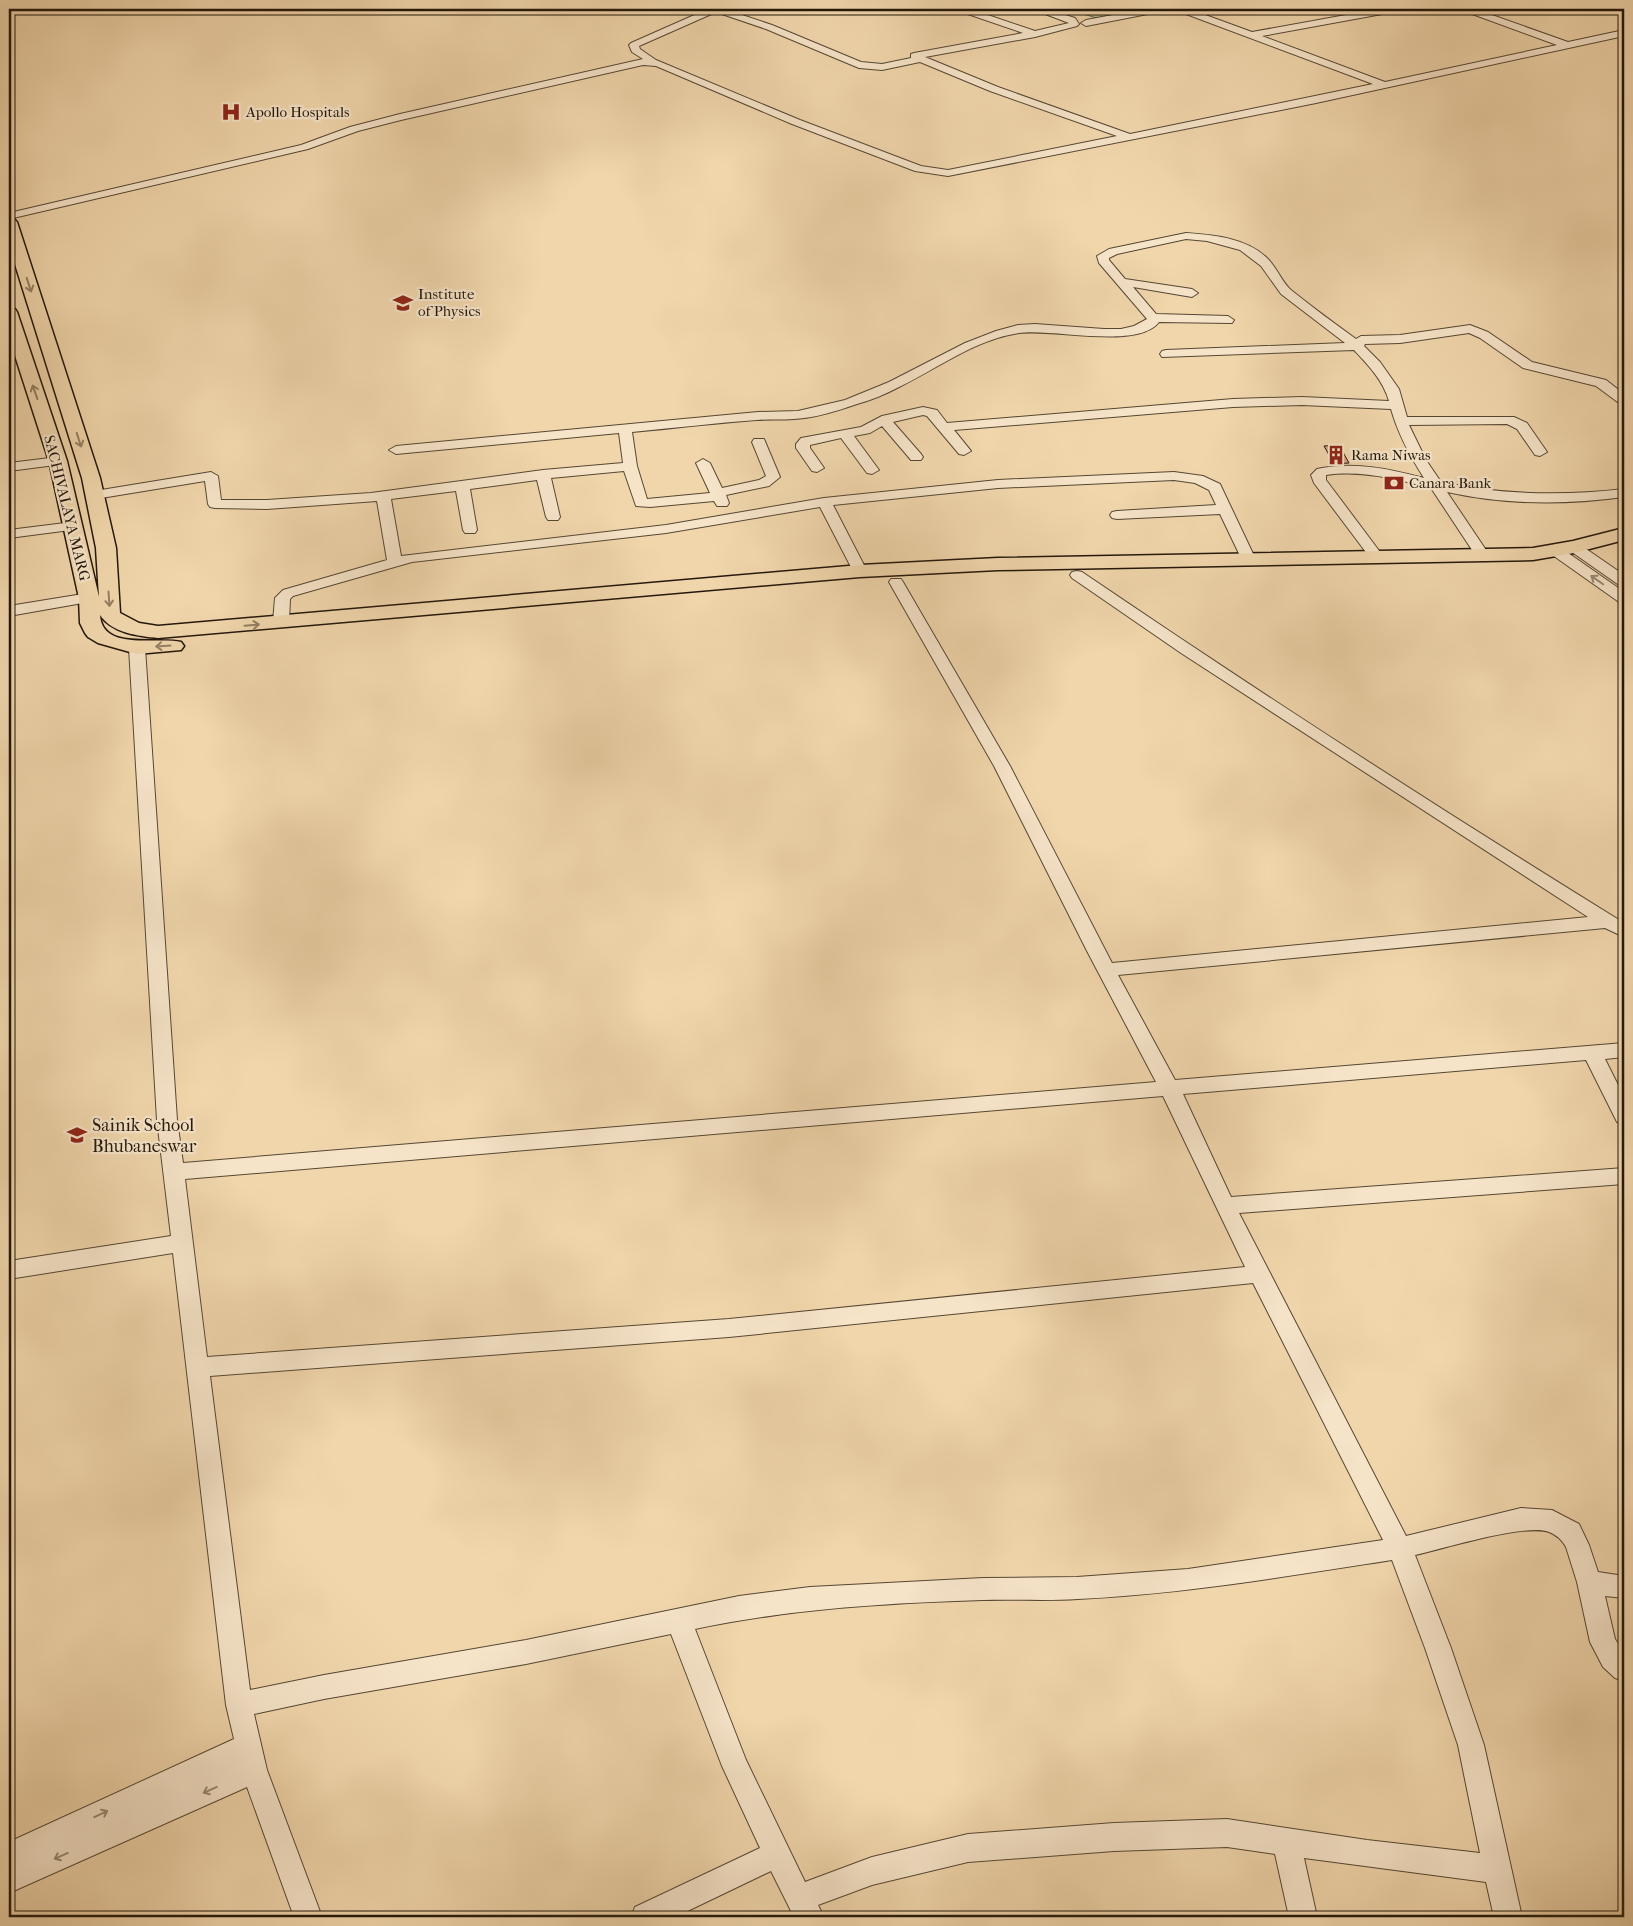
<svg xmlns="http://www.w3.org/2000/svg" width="1633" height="1926" font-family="'IM FELL French Canon',serif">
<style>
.green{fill:#b5bf8d;stroke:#6c6b4c}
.building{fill:#de9e83;stroke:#23170b}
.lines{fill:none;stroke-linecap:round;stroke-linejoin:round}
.minor-casing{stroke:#564733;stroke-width:2}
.major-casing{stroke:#23170b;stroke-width:3}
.minor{fill:#f6e4c9;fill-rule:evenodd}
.major{fill:#f1d6ac;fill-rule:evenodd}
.oneway{stroke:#948064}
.oneway2{stroke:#978874}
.labels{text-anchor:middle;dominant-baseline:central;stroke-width:4.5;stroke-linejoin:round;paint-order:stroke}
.far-poi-label{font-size:15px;fill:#23170b;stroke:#f6e4c9;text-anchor:start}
.far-street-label{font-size:15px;fill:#23170b;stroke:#f6e4c9}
.poi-label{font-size:18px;fill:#23170b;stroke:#f6e4c9;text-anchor:start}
</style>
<rect width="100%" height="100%" fill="#f1d6ac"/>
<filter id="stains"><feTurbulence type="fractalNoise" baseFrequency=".004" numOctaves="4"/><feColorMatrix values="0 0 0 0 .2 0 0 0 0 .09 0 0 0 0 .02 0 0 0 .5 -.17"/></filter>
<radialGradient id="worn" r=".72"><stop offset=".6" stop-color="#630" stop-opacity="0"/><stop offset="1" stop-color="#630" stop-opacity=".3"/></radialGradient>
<path class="green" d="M1067 9H1153L1103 20Z"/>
<path class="building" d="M1339 445 1349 463 1334 464 1324 446Z"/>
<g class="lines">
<defs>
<g id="minor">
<path d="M708 9H724L772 25 861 62 882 64 911 58V54L914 53 1023 33 959 11 958 9H970L1035 31 1069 23 1032 9H1046L1075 18 1079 24 1077 26 1035 37 925 57 998 87 1130 134 1373 84 1178 11 1177 9H1189L1252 32 1379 9H1397L1393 12 1262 36 1385 82 1557 45 1464 11 1463 9H1475L1568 42 1624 30V36L1316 103 948 176 915 171 792 124 656 66 643 65 401 120 358 131 308 149 9 219V213L301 145 350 127 400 114 643 59 632 52 629 45 631 43ZM716 12 766 29 859 68 882 70 920 62 990 91 1117 136 948 170 921 166 800 120 656 60 640 49 639 46Z"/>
<path d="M1145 9H1163L1158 12 1086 26 1081 23 1086 20Z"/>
<path d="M1186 233C1214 235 1248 238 1268 259 1277 268 1282 282 1291 290 1312 307 1334 323 1356 339L1361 336 1400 335 1470 325 1488 332 1532 362 1606 380 1624 394V404L1619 403 1596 386 1523 368 1480 338 1469 333 1400 343 1365 344 1364 346 1380 362 1399 389 1407 417H1514L1527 423 1547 452 1540 456 1535 455 1517 429 1507 424 1409 425 1426 460 1441 482C1501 495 1563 496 1624 489V497C1566 505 1505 505 1447 492L1490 556 1488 559H1478L1431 488C1396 479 1362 470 1326 475V480L1383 556 1381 559H1371L1314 483 1311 475 1317 469 1322 468C1357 462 1390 469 1424 478 1410 456 1398 434 1391 409L1302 405 1233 407 954 430 971 451 964 455 959 454 927 416 923 415 893 422 921 454 923 457 921 460H911L882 426 870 433 854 436 879 470 872 474 867 473 841 438 810 445V448L824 468 817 472 812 471 796 448V444L801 438 861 427 882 416 923 407 937 410 947 423 1233 399 1302 397 1389 401C1383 380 1368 365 1354 350L1162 357 1160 354 1162 351 1166 350 1345 343 1281 294 1261 266 1240 250 1207 241 1186 239 1117 254 1109 258V260L1125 279 1192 289 1198 293 1192 297 1133 287 1156 314 1228 316 1234 320 1232 323 1159 322C1138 350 1052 328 1019 333 976 339 938 368 899 387 886 394 871 400 857 404 837 411 815 418 794 419 782 420 769 419 757 420 715 423 674 428 632 432L637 466 647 499 710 493 696 463 703 459 710 463 722 488 759 480 766 476 752 442 754 439H764L780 477 769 486 726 495 729 503 727 506H717L714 501 650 507 636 506 624 471 551 478 560 517 558 520H548L546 517 537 480 470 489 477 530 475 533H465L463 530 456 491 391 499 401 556 666 525 824 498 998 480 1174 472 1203 476 1220 484 1256 560 1254 563H1244L1242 560 1220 514 1117 519 1112 518 1110 515 1112 512 1117 511 1216 505 1209 490 1195 483 1174 480 998 488 833 505 867 571 865 574H855L853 571 820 507 666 533 412 562 293 596 290 599 289 622 286 625H276L273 622 275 598 283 590 387 560 377 501 267 509 215 508 210 507 208 504 205 481 95 499 90 498 88 495 90 492 95 491 211 472 218 476 221 500H267L371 493 543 470 623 463 619 433 396 454 389 450 396 446 758 412 798 411 845 400 889 382 965 343 996 331 1018 325 1035 324 1104 329H1121L1134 326 1147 319 1099 263 1097 256 1109 249Z"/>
<path d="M58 457 65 461 63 464 9 471V463Z"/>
<path d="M73 522 78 523 80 526 78 529 9 538V530Z"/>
<path d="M1574 543 1579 544 1624 575V586L1619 585 1569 550 1567 547 1569 544Z"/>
<path d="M1556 547 1561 548 1624 592V603L1619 602 1551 554 1549 551 1551 548Z"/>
<path d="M1077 571 1082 572C1260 693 1441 810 1624 923V937L1605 928 1118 975 1175 1080 1624 1043V1057L1605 1059 1624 1097V1124L1617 1122 1586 1060 1183 1094 1231 1197 1624 1168V1184L1239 1213 1406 1536 1521 1508 1552 1510 1579 1524 1589 1545 1598 1572 1624 1576V1598L1605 1596 1615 1639 1624 1653V1681L1615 1678 1603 1667 1590 1642 1577 1582 1566 1547C1562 1540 1557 1535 1549 1532 1525 1523 1443 1549 1415 1555L1451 1648 1484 1745 1522 1917H1494L1486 1882 1304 1858 1317 1917H1289L1275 1854 1227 1847 1114 1851 968 1862 872 1885 818 1905 824 1917H794L771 1871 675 1917H631L635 1907 760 1848 722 1766 671 1634 526 1664 324 1699 254 1714 267 1770 322 1917H294L247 1787 9 1893V1842L234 1739 226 1705 173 1253 9 1279V1261L171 1236 157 1120 129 648 131 645H143L145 648 177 1120 183 1163 1156 1082 1087 951 994 766 889 582 891 579H901L903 582 1010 766 1112 963 1588 917 1181 653 1072 578 1070 575 1072 572ZM1163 1096 1245 1267 729 1319 207 1357 185 1179ZM1253 1283 1383 1540 1188 1569 1077 1577 983 1578 810 1587 739 1596 526 1640 324 1675 250 1690 210 1376 729 1337ZM1392 1560 1425 1648 1458 1745 1480 1853 1367 1840 1227 1819 1114 1823 968 1834 872 1857 805 1882 746 1760 695 1629C790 1609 886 1603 983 1600 1015 1599 1046 1601 1078 1599 1184 1594 1288 1576 1392 1560Z"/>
<path d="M89 593 94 595 97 598 94 601 9 616V606Z"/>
</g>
<path id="major" d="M9 217 14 219 17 222 100 478 116 548 120 613 139 623 158 626 860 565 998 558 1533 548 1573 541 1624 528V540L1574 553 1533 560 998 570 860 577 158 638C138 636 112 633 100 615 102 652 159 636 181 642L184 646 181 650 137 654 98 643 88 637 85 633 80 623 79 598 49 461 9 337V307L15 309 17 312 67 461 99 597 96 548 82 478 9 245Z"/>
</defs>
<use href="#minor" class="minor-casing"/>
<use href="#major" class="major-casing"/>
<use href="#minor" class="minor"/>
<use href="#major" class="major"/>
</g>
<defs><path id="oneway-shaft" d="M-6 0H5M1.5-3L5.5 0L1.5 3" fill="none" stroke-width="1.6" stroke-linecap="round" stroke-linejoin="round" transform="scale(1.25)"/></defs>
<g class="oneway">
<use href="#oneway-shaft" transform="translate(29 285) rotate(72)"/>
<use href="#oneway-shaft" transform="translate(35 392) rotate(-109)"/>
<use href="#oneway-shaft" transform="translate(79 440) rotate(72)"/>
<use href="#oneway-shaft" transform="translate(109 599) rotate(86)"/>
<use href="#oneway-shaft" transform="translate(252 625) rotate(-5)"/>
<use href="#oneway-shaft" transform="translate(163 646) rotate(176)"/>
</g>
<g class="oneway2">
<use href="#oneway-shaft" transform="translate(1597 580) rotate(-145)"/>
<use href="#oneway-shaft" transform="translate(210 1790) rotate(156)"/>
<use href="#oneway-shaft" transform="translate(101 1814) rotate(-25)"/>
<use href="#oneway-shaft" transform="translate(61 1856) rotate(156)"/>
</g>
<defs>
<symbol id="hospital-bare" viewBox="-9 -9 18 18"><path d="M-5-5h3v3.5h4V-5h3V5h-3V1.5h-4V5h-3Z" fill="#8f2418" stroke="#f6e4c9" stroke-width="2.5" paint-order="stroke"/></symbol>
<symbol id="university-bare" viewBox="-9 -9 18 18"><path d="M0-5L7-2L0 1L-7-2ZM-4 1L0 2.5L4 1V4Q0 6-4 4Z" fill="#8f2418" stroke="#f6e4c9" stroke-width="2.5" paint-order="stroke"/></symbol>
<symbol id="building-bare" viewBox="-9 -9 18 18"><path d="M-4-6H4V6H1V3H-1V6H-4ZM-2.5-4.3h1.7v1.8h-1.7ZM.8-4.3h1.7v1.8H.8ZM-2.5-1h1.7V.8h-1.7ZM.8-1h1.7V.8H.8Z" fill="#8f2418" stroke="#f6e4c9" stroke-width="2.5" paint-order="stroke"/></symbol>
<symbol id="bank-bare" viewBox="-9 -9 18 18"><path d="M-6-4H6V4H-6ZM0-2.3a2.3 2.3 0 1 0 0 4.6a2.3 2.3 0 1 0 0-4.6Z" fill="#8f2418" stroke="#f6e4c9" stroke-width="2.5" paint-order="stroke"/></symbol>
<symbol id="school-bare" viewBox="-9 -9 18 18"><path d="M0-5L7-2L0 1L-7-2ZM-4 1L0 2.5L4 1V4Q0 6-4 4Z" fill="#8f2418" stroke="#f6e4c9" stroke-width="2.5" paint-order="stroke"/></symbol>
</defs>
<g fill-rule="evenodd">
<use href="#hospital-bare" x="217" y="98" width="28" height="28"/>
<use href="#university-bare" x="389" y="289" width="28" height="28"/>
<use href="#building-bare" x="1322" y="441" width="28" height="28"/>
<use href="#bank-bare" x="1380" y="469" width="28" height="28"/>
<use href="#school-bare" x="63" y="1121" width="28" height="28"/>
</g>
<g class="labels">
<g class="far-poi-label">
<text x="246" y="112">Apollo Hospitals</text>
<text x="418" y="294">Institute<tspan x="418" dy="17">of Physics</tspan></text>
<text x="1351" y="455">Rama Niwas</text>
<text x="1409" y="483">Canara Bank</text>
</g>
<g class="far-street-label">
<text transform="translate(67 508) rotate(76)">SACHIVALAYA MARG</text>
</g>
<g class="poi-label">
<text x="92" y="1125">Sainik School<tspan x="92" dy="21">Bhubaneswar</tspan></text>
</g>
</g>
<rect width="1633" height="1926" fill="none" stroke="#f1d6ac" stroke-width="30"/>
<rect x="10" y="10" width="1613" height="1906" fill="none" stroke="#23170b" stroke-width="2.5"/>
<rect x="15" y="15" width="1603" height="1896" fill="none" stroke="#23170b"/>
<rect width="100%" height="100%" filter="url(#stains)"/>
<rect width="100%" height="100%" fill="url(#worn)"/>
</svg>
